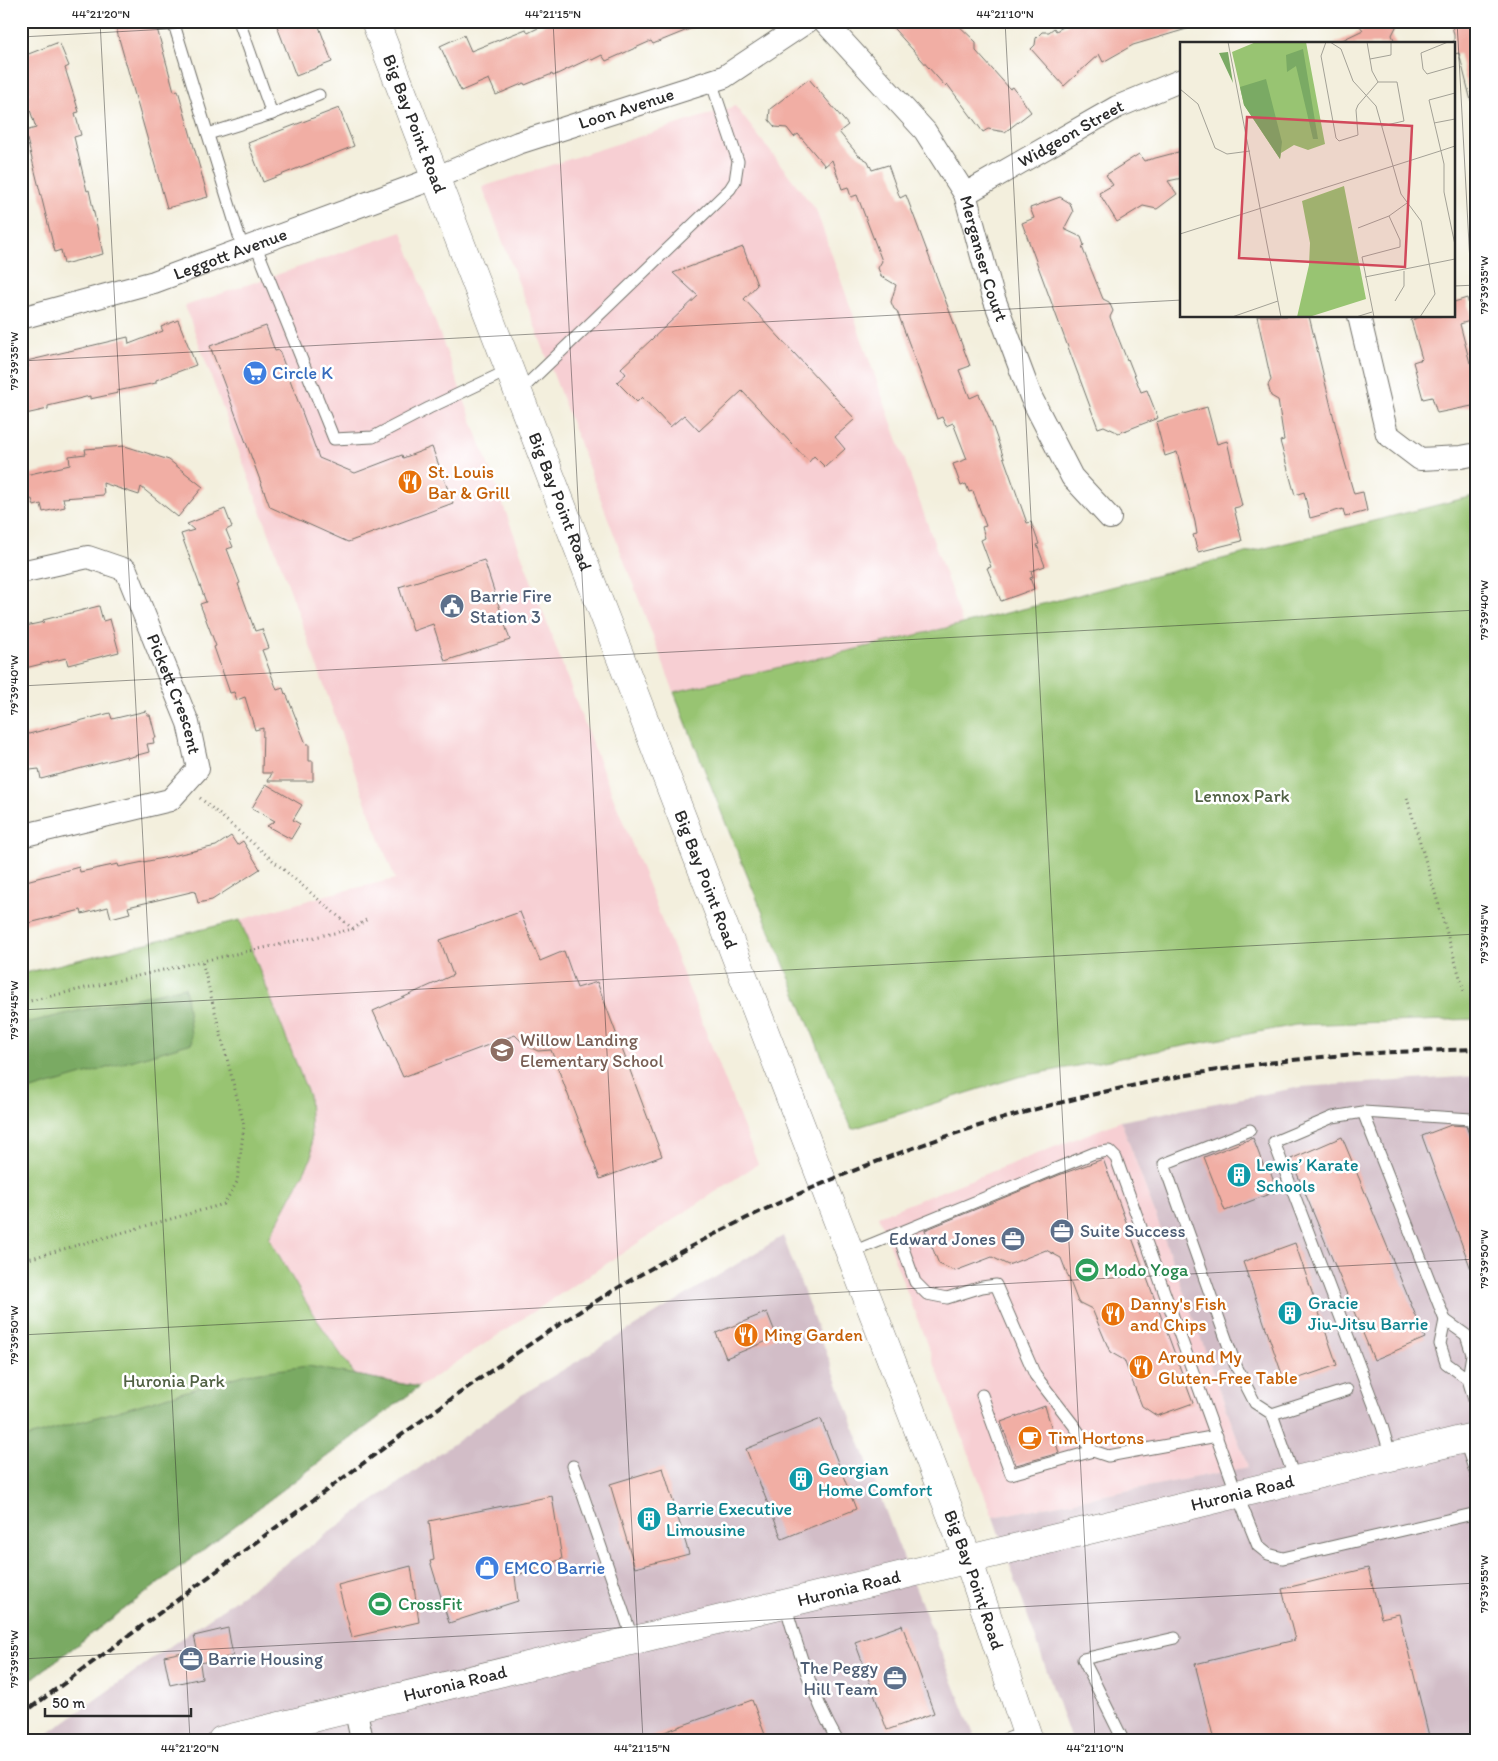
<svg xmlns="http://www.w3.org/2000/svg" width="1498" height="1761" font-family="Itim,sans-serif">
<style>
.built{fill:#f7cfd3}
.industrial{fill:#d2bdc7}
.green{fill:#98c472;stroke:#62784e}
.forest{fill:#7aaa64;stroke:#526a48}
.building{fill:#f1aea4}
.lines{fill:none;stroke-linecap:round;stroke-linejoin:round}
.service-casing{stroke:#717069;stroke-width:13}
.minor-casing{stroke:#717069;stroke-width:24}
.tertiary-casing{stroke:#717069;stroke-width:29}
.secondary-casing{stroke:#717069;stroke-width:29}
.path{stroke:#717069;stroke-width:3;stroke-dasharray:1 4;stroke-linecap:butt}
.service{stroke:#fff;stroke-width:11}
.minor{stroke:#fff;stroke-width:22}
.tertiary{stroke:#fff;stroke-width:28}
.secondary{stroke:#fff;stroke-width:28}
.rail{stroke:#2b2b2b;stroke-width:4;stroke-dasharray:8 4;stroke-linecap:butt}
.ticks{fill:none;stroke:#2b2b2b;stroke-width:1;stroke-opacity:0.45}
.labels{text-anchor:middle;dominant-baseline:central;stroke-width:5;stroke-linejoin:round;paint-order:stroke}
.street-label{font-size:18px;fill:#2b2b2b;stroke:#fff}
.shop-label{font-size:18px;fill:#366cbe;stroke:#fff;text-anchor:start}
.food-label{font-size:18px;fill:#c56008;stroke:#fff;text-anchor:start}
.service-label{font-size:18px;fill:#4e5e75;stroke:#fff;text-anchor:start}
.park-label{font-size:18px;fill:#516144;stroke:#fff}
.education-label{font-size:18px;fill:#785e54;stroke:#fff;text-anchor:start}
.culture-label{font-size:18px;fill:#0d838f;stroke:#fff;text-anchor:start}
.leisure-label{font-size:18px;fill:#27864d;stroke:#fff;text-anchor:start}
.inset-road{fill:none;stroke:#a3a196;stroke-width:1}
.view{fill:#d1495b;fill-opacity:0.15;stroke:#d1495b;stroke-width:2.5}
.inset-edge{fill:none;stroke:#2b2b2b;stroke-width:2.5}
.neatline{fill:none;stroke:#2b2b2b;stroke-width:2}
.ticks-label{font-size:12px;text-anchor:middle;fill:#2b2b2b}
</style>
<rect width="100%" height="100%" fill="#fff"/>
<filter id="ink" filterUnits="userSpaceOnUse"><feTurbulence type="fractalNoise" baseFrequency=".02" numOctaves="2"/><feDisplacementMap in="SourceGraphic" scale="10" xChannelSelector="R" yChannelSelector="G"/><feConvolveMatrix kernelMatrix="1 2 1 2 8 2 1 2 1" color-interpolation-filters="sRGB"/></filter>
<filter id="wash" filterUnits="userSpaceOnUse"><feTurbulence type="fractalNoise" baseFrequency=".0096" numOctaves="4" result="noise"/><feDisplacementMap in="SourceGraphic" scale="20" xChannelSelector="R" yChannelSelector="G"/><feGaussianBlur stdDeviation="1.12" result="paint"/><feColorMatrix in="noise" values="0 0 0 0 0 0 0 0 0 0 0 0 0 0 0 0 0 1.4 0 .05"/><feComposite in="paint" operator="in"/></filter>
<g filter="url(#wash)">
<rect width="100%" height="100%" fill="#f3efdd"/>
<g class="built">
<path d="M735 106 816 210 963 624 674 692 482 187Z"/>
<path d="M402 232 581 715 758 1164 419 1387 355 1375 313 1314 269 1238 312 1157 309 1096 240 920 330 894 395 879 362 793 289 587 185 306Z"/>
<path d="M1121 1121 1248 1467 993 1517 878 1216Z"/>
</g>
<g class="industrial">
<path d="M1477 1076V1740H1071L993 1517 1248 1467 1121 1121 1301 1087Z"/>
<path d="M783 1236 896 1539 976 1740H39L520 1396Z"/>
</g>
<g class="green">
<path d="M1477 495V1019L1296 1025 1018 1077 852 1129 728 829 674 692 963 624Z"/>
<path d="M240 920 309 1096 312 1157 269 1238 313 1314 355 1375 419 1387 21 1687V974Z"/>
</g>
<g class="forest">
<path d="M185 987 192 1043 21 1093V1024Z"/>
<path d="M308 1366 419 1387 21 1687V1439L246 1374Z"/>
</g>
<g id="blocks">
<g class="building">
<path d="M114 21H155L174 91 178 90 208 197 167 208Z"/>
<path d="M275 21H317L332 62 296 76Z"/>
<path d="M552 21H707V22L653 44 651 41 606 61 602 55 592 60 591 58 553 76 552 74 525 85 524 83 496 95 489 79 461 91 440 46 464 35 471 51 526 29 528 33Z"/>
<path d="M887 21H954L976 42V51L1010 89 1013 87 1031 112 1005 132 988 129 983 132 947 84 945 86Z"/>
<path d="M1074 21H1200V25L1133 45 1103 62 1099 54 1064 86 1031 49 1035 45 1036 38 1042 32H1049L1054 28 1056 31Z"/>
<path d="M1356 21H1399L1392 35 1396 44H1334L1363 30Z"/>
<path d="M1451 21H1477V100L1471 101 1459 53 1454 54V35Z"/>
<path d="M59 42 69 66 65 68 79 112 75 113 81 135 74 137 87 191 89 190 103 254 64 264 61 250 55 252 25 131 36 128 25 95 30 93 21 74V57Z"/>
<path d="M809 79 848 125 839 132 858 155 868 161 872 170 888 165 900 198 906 195 970 366 959 370 970 398 979 394 990 419 1027 523 1031 522 1039 544 1037 545 1045 566 1031 571 1033 577 1030 578 1034 589 1001 601 987 568 991 567 981 540 985 538 982 527 986 526 973 491 969 492 966 484 961 486 953 464 967 459 953 423 946 426 942 417 937 419 897 311 894 309 891 302 896 285 881 276 878 268 882 261 857 195 851 197 848 187 842 189 832 160 825 166 798 134 794 137 787 128 775 127 769 120 770 109Z"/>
<path d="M339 108 354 146 263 182 248 143Z"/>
<path d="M1182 151V178L1168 181 1177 194 1157 209 1143 206 1117 222 1099 193 1113 185 1106 175 1139 154 1144 161Z"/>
<path d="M1060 197 1070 203 1073 212 1064 229 1081 237 1084 245 1082 247 1103 299 1109 302 1113 311 1110 317 1127 360 1128 359 1141 392 1147 390 1158 418 1119 433 1104 426 1098 428 1022 223 1034 218 1030 208Z"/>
<path d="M743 247 757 285 744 299 855 419 835 437 845 449 825 467 814 456 809 462 742 391 699 431 684 415 670 427 642 397 637 402 617 382 626 374 621 368 698 296 673 273Z"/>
<path d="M1467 298 1473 320 1460 324 1470 363 1477 362V405L1437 413 1432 397 1423 399 1413 362 1422 359 1411 320 1424 316H1454V302Z"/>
<path d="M1257 316H1309L1343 456 1354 494 1363 492 1367 511 1345 517 1343 509 1310 518 1304 492 1295 495 1280 441 1284 440 1278 400 1271 396 1268 385 1271 380Z"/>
<path d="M178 320 196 365 156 380V383L117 391 118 393 90 399V396L48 406V409L21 415V369L28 367 27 361 128 337 129 344 163 331 161 327Z"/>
<path d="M266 326 275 351 279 350 319 458 355 473 402 455 403 458 432 447 453 503 348 542 270 507 210 346Z"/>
<path d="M1207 407 1217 444 1227 441 1242 506 1234 508 1242 541 1198 552 1193 535 1197 534 1195 522 1177 452 1165 456 1156 422Z"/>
<path d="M125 446 169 460 203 487 178 517 141 487 139 495 103 483 104 495 63 498 65 507 43 512 41 504 34 506 32 499 21 502V476L70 465 69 456 86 454 85 449Z"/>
<path d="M225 509 232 527 226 530 233 547 227 549 240 583 238 584 255 631 262 629 269 648 262 650 277 690 283 688 285 694 286 693 306 744H309V761H313V781H268L272 773H262L263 728 255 730 245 697 237 700 234 692 230 693 214 647 216 646 200 604 206 602 181 534 194 530 187 524Z"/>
<path d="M484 560 510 640 445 661 433 624 413 631 399 587Z"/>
<path d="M99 606 103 621 110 619 119 652 68 665 66 658 21 669V627L44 622 43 620Z"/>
<path d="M146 711 147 715H150L156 738H153L154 743 147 744 149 752 127 758V756L41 779 39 769 21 771V736L110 713 112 719Z"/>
<path d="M266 784 302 805 293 820 300 824 291 839 267 826 275 821 252 808Z"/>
<path d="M231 836 237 845 243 841 260 869 212 900 198 903 195 891 128 907 130 913 111 918 108 907 82 914 81 910 21 925V891L28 889 26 881 79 867 80 872 118 864 119 867 163 858 216 846Z"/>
<path d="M520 912 540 961 564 951 577 988 597 982 662 1156 600 1179 551 1050 538 1051 525 1045 515 1035 403 1077 373 1011 453 975 440 940Z"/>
<path d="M1451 1125 1466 1126 1477 1156V1280H1475L1422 1136Z"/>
<path d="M1342 1137 1425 1338 1374 1360 1291 1159Z"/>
<path d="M1253 1138 1265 1170 1269 1168 1277 1191 1225 1211 1204 1157Z"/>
<path d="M1103 1159 1193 1403 1157 1416 1142 1406 1124 1360 1110 1352 1092 1309 1078 1302 1061 1258 1046 1250 1008 1265 992 1257 955 1271 939 1264 925 1230 1059 1175Z"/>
<path d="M1295 1243 1337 1365 1285 1383 1243 1262Z"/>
<path d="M767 1312 777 1337 726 1358 716 1333Z"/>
<path d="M1045 1406 1059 1453 1016 1465 1001 1422Z"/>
<path d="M821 1419 856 1509 782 1539 746 1449Z"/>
<path d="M663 1468 689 1554 635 1568 610 1484Z"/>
<path d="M552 1496 562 1559 515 1576 518 1601 449 1623 430 1561 434 1560 429 1521Z"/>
<path d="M411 1566 419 1622 352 1637 338 1585Z"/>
<path d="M1368 1568 1381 1618 1399 1614 1430 1740H1214L1195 1664 1295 1640 1282 1589Z"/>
<path d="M902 1625 934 1713 887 1730 855 1642Z"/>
<path d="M228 1628 233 1656 200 1663 199 1657 202 1678 170 1685 164 1656 197 1649 194 1636Z"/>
<path d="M752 1700 767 1740H648V1738Z"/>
</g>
</g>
</g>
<g filter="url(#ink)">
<use href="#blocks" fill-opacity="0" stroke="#717069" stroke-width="1"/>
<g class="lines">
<defs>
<g id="service">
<path d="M173 21 243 249"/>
<path d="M272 114 319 95"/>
<path d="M208 134 272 114 239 21"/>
<path d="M255 244 334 439 373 437 429 408 509 370"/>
<path d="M519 392 730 189 735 181 738 161 711 81"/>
<path d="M1363 1112 1471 1119 1477 1136"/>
<path d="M1250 1130 1164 1164 1235 1364 1255 1403 1272 1414 1295 1480"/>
<path d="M898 1234 915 1282 927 1294 947 1298 982 1287 996 1285 1035 1375 1075 1427 1086 1443 1093 1451 1108 1456 1217 1436"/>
<path d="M850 1253 1094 1153 1109 1151 1116 1158 1237 1494 1258 1546 1268 1554 1283 1558 1477 1513"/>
<path d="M1468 1379 1446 1363 1440 1344 1445 1320 1466 1335 1472 1354 1468 1379 1477 1410"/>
<path d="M982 1395 1011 1474 1093 1451"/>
<path d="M1272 1414 1347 1390"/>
<path d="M1464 1439 1477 1477"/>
<path d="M1391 1457 1382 1426 1274 1142 1333 1117 1363 1112 1445 1320"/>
<path d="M573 1466 633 1640"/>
<path d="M785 1603C798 1651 813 1697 837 1740"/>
<path d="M1004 1740 1026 1732"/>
<path d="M1123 1740 1083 1659 1175 1638"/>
</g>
<g id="minor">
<path id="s1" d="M824 21 925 131 965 194 992 293 1031 397 1072 477 1110 518"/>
<path id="s2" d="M965 194 1117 107 1182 80"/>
<path d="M1359 316 1387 434 1420 459 1461 457 1477 454"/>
<path id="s3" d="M21 318 154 282 435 178 518 143 724 77 808 21"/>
<path id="s4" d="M21 572 88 557 126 570 188 723 198 769 170 800 21 836"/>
<path d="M355 1707 362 1740"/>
</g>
<g id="tertiary">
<path id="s5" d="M375 21 968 1559 1029 1740"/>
</g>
<g id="secondary">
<path id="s6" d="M222 1740 1477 1436"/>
</g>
</defs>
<use href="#service" class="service-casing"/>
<use href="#minor" class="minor-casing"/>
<use href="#tertiary" class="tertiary-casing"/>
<use href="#secondary" class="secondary-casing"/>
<g class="path">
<path d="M200 798 353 929"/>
<path d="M1407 798 1464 991"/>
<path d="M21 1003 202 961 353 929 369 918"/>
<path d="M1472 1010H1477"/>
<path d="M21 1261 224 1204 237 1182 244 1125 202 961"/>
</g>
<use href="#service" class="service"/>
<use href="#minor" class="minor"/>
<use href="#tertiary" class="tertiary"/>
<use href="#secondary" class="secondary"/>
<path class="rail" d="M21 1715C127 1637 233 1559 339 1481 452 1398 564 1314 688 1248 881 1145 1094 1079 1313 1058 1367 1052 1422 1051 1477 1049"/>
</g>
</g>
<path class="ticks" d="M100 21 190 1740M553 21 643 1740M1005 21 1095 1740M1457 21 1477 393M21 37 316 21M1454 286 1477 285M21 361 1182 300M21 686 1477 610M21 1010 1477 934M21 1335 1477 1259M21 1659 1477 1583"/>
<defs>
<symbol id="supermarket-disc" viewBox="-11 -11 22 22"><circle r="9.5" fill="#3f7fe0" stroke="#fff"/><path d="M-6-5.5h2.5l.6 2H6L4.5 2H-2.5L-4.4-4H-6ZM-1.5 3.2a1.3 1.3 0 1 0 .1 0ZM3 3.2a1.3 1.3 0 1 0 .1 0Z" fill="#fff"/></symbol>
<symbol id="restaurant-disc" viewBox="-11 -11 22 22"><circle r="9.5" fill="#e8710a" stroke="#fff"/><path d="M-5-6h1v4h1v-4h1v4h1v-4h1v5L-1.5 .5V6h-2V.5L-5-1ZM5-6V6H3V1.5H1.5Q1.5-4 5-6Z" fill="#fff"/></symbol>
<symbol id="civic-disc" viewBox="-11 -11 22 22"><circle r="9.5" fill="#5c6f8a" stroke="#fff"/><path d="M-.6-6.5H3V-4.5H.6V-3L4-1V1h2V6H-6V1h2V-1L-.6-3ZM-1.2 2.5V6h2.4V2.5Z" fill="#fff"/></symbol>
<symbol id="school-disc" viewBox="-11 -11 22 22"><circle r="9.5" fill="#8d6e63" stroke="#fff"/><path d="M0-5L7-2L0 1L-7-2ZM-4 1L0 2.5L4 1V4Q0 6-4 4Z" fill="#fff"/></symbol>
<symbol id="building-disc" viewBox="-11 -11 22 22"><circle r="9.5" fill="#0f9aa8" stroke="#fff"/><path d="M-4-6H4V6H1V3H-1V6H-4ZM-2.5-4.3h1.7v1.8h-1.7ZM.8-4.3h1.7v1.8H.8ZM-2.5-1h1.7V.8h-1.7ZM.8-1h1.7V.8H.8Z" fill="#fff"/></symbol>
<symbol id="office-disc" viewBox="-11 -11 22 22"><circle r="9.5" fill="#5c6f8a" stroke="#fff"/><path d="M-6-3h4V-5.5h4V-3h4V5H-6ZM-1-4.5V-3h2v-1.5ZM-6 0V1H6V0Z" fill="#fff"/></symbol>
<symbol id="stadium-disc" viewBox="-11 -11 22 22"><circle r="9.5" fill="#2e9e5b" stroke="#fff"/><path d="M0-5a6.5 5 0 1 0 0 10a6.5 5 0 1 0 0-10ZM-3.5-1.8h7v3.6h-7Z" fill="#fff"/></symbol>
<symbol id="cafe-disc" viewBox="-11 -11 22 22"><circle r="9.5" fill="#e8710a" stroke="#fff"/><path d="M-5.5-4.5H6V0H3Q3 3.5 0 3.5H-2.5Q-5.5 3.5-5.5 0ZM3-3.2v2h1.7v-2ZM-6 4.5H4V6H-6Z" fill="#fff"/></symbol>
<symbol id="shop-disc" viewBox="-11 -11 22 22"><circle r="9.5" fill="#3f7fe0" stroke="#fff"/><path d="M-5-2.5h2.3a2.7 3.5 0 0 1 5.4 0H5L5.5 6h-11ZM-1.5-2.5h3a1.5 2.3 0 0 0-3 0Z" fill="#fff"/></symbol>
</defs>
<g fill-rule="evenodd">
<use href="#supermarket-disc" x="241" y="359" width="28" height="28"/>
<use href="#restaurant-disc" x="396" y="468" width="28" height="28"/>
<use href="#civic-disc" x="438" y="592" width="28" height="28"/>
<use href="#school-disc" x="488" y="1036" width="28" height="28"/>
<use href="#building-disc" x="1225" y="1161" width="28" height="28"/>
<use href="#office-disc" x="1048" y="1217" width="28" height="28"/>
<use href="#office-disc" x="999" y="1225" width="28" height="28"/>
<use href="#stadium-disc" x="1073" y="1256" width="28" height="28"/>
<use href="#building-disc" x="1276" y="1299" width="28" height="28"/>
<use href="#restaurant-disc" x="1099" y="1300" width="28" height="28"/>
<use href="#restaurant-disc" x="732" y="1321" width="28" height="28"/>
<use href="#restaurant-disc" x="1127" y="1353" width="28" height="28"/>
<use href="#cafe-disc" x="1016" y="1424" width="28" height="28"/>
<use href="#building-disc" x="787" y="1465" width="28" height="28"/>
<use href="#building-disc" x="635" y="1505" width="28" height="28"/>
<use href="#shop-disc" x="473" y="1554" width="28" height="28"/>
<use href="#stadium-disc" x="366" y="1590" width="28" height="28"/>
<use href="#office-disc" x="177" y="1645" width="28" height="28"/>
<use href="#office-disc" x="881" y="1664" width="28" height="28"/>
</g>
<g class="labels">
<g class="street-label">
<text stroke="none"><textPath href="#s3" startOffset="641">Loon Avenue</textPath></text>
<text stroke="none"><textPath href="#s5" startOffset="110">Big Bay Point Road</textPath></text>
<text stroke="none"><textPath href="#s2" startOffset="122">Widgeon Street</textPath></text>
<text stroke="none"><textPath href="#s3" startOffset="219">Leggott Avenue</textPath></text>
<text stroke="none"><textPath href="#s1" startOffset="291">Merganser Court</textPath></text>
<text stroke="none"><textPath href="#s5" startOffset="515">Big Bay Point Road</textPath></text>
<text stroke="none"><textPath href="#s4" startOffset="242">Pickett Crescent</textPath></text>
<text stroke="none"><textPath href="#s5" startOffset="920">Big Bay Point Road</textPath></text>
<text stroke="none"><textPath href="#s6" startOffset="1050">Huronia Road</textPath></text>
<text stroke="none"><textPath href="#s5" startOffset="1670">Big Bay Point Road</textPath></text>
<text stroke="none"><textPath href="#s6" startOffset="645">Huronia Road</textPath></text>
<text stroke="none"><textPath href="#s6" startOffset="240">Huronia Road</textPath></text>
</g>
<g class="shop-label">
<text x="272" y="373">Circle K</text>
<text x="504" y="1568">EMCO Barrie</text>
</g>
<g class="food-label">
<text x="428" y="472">St. Louis<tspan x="428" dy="21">Bar &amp; Grill</tspan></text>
<text x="1130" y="1304">Danny's Fish<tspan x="1130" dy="21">and Chips</tspan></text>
<text x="764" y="1335">Ming Garden</text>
<text x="1158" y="1357">Around My<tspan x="1158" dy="21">Gluten-Free Table</tspan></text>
<text x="1048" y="1438">Tim Hortons</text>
</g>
<g class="service-label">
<text x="470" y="596">Barrie Fire<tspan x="470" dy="21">Station 3</tspan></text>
<text x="1080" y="1231">Suite Success</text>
<text x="996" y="1239" text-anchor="end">Edward Jones</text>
<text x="208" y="1659">Barrie Housing</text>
<text x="878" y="1668" text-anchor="end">The Peggy<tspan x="878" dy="21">Hill Team</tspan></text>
</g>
<g class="park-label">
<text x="1242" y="796">Lennox Park</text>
<text x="174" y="1381">Huronia Park</text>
</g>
<g class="education-label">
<text x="520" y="1040">Willow Landing<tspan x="520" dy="21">Elementary School</tspan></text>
</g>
<g class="culture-label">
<text x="1256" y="1165">Lewis’ Karate<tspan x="1256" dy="21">Schools</tspan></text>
<text x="1308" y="1303">Gracie<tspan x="1308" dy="21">Jiu-Jitsu Barrie</tspan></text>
<text x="818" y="1469">Georgian<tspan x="818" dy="21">Home Comfort</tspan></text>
<text x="666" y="1509">Barrie Executive<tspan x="666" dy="21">Limousine</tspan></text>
</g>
<g class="leisure-label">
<text x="1104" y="1270">Modo Yoga</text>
<text x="398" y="1604">CrossFit</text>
</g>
</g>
<g transform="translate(1180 42)">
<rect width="275" height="275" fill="#f3efdd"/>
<path d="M76 0H126L145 102 128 108 114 103 101 111 100 117 64 63 52 10ZM164 144 186 257 129 275H117L129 223 130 201 122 159Z" fill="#98c472"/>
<path d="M123 7 138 97H133L116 24 107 30 106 13ZM48 10 53 41 39 11ZM86 37 102 100 100 117 64 63 60 45Z" fill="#7aaa64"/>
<path class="inset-road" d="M48 0 101 275M146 0 141 14 156 96 159 99 178 93 176 68 178 63 198 40H217L224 79 202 84M150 0 161 7 173 39 196 64 221 152 241 179 255 252 240 275M187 0 192 29 198 40M268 0 241 11 243 27 247 32 275 24M190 17 211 13V0M0 47 18 62 35 106 47 112 70 109M275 51 249 58 264 122V150L275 203M254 81 275 77M260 109 275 104M178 186 209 174 227 161M0 192 260 109M185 235 275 217M215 259 224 244V229M52 275 98 259M176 275 192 270M194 275 182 215 220 205V198L209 174"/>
<path class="view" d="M67 75 232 84 225 225 59 216Z"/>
<rect width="275" height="275" class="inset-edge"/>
</g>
<rect width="1498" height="1761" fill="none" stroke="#fff" stroke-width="55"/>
<path d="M45 1708v8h146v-8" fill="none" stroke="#2b2b2b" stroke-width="2.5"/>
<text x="52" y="1708" font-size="15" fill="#2b2b2b" stroke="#ffffff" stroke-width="4" paint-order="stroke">50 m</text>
<rect x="28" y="28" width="1442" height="1706" class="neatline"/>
<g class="ticks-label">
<text x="101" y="18">44°21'20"N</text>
<text x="553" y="18">44°21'15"N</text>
<text x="1005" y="18">44°21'10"N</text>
<text transform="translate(1484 285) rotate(-90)" y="4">79°39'35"W</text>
<text transform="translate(14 361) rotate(-90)" y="4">79°39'35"W</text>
<text transform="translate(1484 610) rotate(-90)" y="4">79°39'40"W</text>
<text transform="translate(14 685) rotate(-90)" y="4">79°39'40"W</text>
<text transform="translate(1484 934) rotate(-90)" y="4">79°39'45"W</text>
<text transform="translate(14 1010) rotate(-90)" y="4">79°39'45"W</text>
<text transform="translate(1484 1259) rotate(-90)" y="4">79°39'50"W</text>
<text transform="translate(14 1335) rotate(-90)" y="4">79°39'50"W</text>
<text transform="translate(1484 1584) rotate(-90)" y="4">79°39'55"W</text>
<text transform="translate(14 1659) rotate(-90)" y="4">79°39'55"W</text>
<text x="190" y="1752">44°21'20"N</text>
<text x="642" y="1752">44°21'15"N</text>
<text x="1095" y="1752">44°21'10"N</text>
</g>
</svg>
